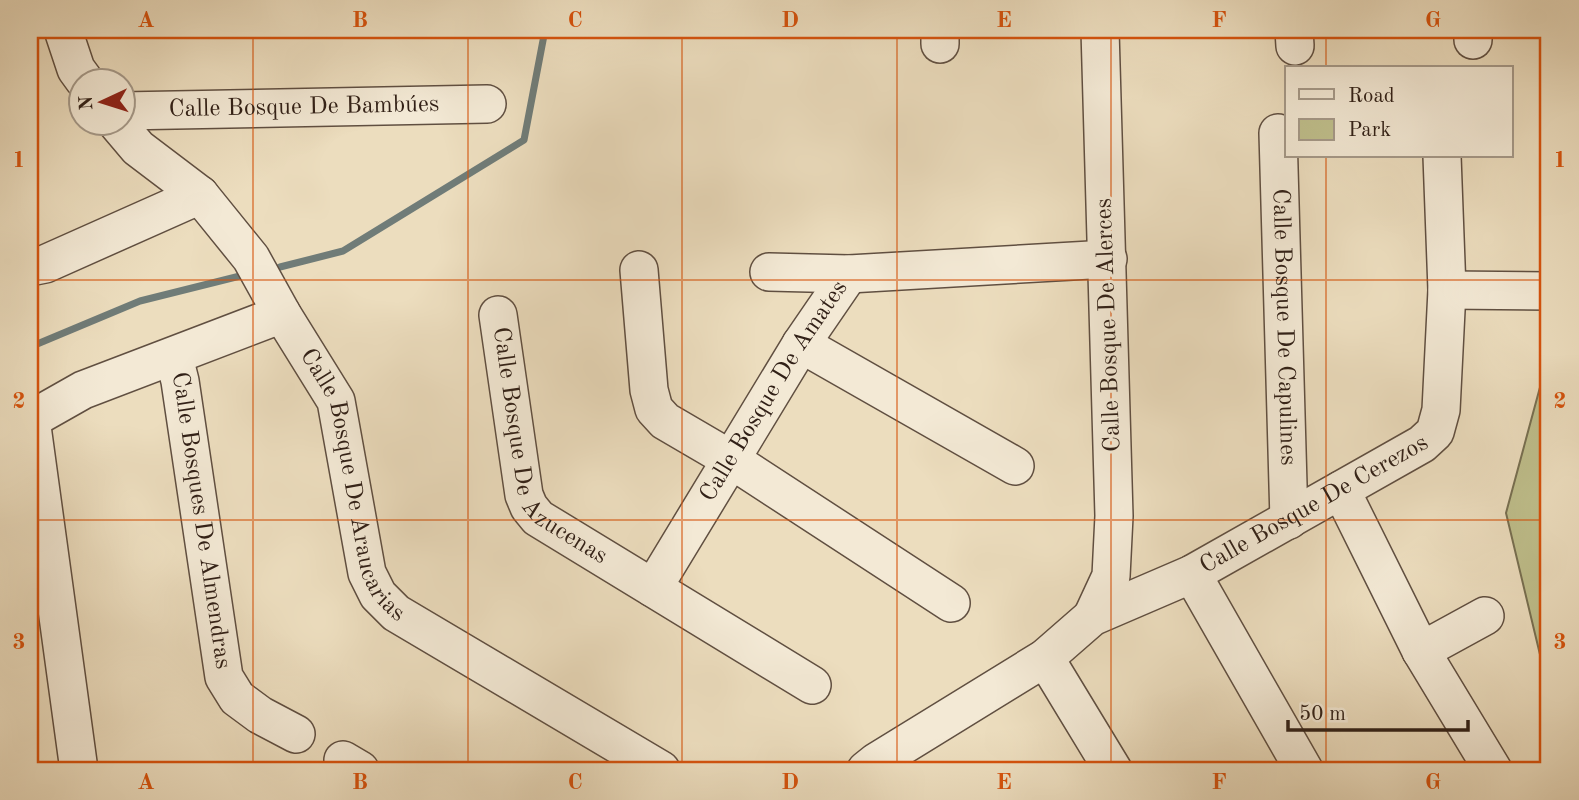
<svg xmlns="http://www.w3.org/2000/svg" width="1579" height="800" font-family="'Old Standard TT',serif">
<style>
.green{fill:#bfbf8c;stroke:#787052;stroke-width:2}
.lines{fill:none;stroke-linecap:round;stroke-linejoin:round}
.stream{stroke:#707c78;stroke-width:7}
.minor-casing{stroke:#604f41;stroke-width:40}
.minor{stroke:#f3e9d5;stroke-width:37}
.grid{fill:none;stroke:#d6530d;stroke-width:2;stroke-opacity:0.55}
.labels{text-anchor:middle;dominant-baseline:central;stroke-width:6;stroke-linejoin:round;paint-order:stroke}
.street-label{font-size:24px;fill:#312017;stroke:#f3e9d5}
.neatline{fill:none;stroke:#d6530d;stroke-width:2.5}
.grid-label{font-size:23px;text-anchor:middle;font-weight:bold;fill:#d6530d}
</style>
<rect width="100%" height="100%" fill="#ecddbe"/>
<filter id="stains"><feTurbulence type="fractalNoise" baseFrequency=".00286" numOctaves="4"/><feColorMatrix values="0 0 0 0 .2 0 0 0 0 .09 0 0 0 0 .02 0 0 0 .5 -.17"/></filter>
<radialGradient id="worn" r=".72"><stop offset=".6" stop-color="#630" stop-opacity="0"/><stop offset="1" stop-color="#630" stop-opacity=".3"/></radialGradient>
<path class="green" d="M1549 354V692L1506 513Z"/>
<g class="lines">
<g class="stream">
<path d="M280 267 343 251 524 140 545 30"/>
<path d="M30 347 140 301 240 276"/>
</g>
<defs>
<g id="minor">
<path d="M63 30 76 69 84 80"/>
<path d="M940 30V44"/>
<path d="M1294 30 1295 46"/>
<path d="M1473 30V40"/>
<path id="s1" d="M122 111 487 104"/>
<path id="s2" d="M116 122 138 148 200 195 251 258 282 314 336 401 367 573 378 595 396 613 661 770"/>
<path id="s3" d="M1278 133 1289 520"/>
<path d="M30 267 45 264 200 195"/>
<path d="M639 270 649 390 654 409 665 421 730 459 951 603"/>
<path d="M769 272 849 274 1108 259"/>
<path d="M1447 290 1549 291"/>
<path id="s4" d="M498 315 524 495 529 507 538 518 812 685"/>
<path d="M801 344 1015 466"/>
<path id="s5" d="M174 357 180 381 224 677 237 698 260 715 296 734"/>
<path d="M31 419 79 770"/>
<path d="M30 420 83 390 282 314"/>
<path d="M1341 490 1421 651 1493 770"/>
<path d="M1192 574 1304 770"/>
<path id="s6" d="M653 588 801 344 849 274"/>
<path d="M1092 617 1111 576 1114 516 1100 30"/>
<path d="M1421 651 1485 616"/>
<path d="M1045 658 1113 770"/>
<path d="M343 760 360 770"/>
<path id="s7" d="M866 770 876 762 1045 658 1092 617 1192 574 1422 444 1435 432 1441 410 1447 290 1442 156"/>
</g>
</defs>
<use href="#minor" class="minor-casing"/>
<use href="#minor" class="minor"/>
</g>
<path class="grid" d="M253 30V770M468 30V770M682 30V770M897 30V770M1111 30V770M1326 30V68M1326 156V770M30 280H1549M30 520H1549"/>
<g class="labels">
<g class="street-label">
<text stroke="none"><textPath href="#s1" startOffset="182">Calle Bosque De Bambúes</textPath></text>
<text transform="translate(1109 325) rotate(-92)">Calle Bosque De Alerces</text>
<text stroke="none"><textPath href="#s3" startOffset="194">Calle Bosque De Capulines</textPath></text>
<text stroke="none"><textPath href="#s6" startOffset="231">Calle Bosque De Amates</textPath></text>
<text stroke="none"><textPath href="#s4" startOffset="150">Calle Bosque De Azucenas</textPath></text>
<text stroke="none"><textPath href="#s2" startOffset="446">Calle Bosque De Araucarias</textPath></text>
<text stroke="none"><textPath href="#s7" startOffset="523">Calle Bosque De Cerezos</textPath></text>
<text stroke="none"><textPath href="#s5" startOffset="166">Calle Bosques De Almendras</textPath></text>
</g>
</g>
<rect width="1579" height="800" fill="none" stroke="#ecddbe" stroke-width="77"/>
<rect x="1285" y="66" width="228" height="91" fill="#f3e9d5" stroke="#a59989" stroke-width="2"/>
<rect x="1299" y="89" width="35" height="10" fill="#f3e9d5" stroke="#a59989" stroke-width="2"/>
<text x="1348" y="102" font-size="21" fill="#312017">Road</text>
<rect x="1299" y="119" width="35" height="21" fill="#bfbf8c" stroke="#a59989" stroke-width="2"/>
<text x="1348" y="136" font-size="21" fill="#312017">Park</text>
<g transform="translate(102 102) rotate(266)"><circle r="33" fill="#f3e9d5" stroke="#a59989" stroke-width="2"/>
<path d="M0-5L12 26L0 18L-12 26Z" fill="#8f2418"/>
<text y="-10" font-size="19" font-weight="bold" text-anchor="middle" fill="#312017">N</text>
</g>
<path d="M1288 720v10h180v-10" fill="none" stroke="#312017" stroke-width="3.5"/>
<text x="1299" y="720" font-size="21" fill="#312017" stroke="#f3e9d5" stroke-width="5" paint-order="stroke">50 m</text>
<rect x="38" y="38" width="1502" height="724" class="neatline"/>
<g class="grid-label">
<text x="146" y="27">A</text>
<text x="360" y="27">B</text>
<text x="575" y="27">C</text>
<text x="790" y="27">D</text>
<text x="1004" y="27">E</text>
<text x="1219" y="27">F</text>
<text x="1433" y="27">G</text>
<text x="19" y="167">1</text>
<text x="1560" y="167">1</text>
<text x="19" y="408">2</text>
<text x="1560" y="408">2</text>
<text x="19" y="649">3</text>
<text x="1560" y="649">3</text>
<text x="146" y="789">A</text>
<text x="360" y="789">B</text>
<text x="575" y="789">C</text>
<text x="790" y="789">D</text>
<text x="1004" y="789">E</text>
<text x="1219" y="789">F</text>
<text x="1433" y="789">G</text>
</g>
<rect width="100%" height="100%" filter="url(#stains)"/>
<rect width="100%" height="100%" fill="url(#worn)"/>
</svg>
